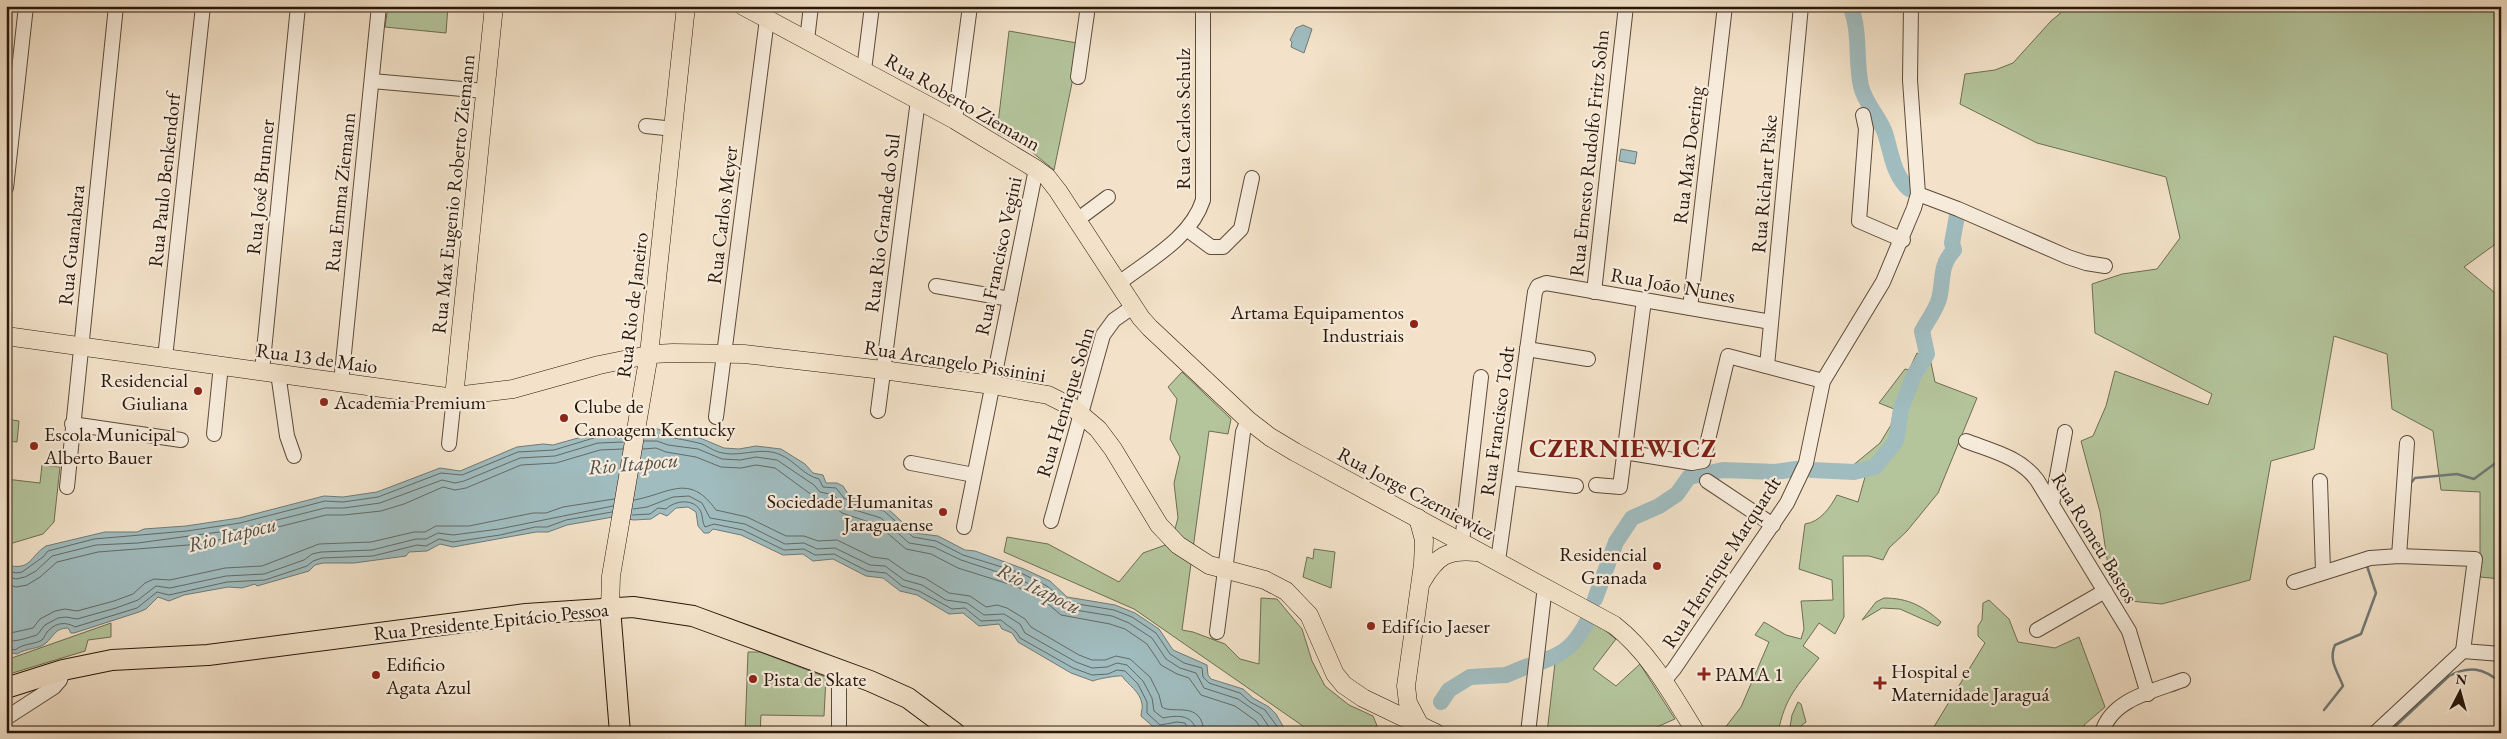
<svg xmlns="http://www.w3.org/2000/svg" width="2507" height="739" font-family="'EB Garamond',serif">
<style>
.green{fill:#b4c49b;stroke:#6e6e52}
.water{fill:#a0bcbf;stroke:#707a77}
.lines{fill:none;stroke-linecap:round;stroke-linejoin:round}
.shore{stroke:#646a64;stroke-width:1}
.stream{stroke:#707a77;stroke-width:2.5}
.river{stroke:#a0bcbf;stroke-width:16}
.minor-casing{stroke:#5c4a3a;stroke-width:16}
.major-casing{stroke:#29170a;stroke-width:19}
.highway-casing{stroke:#29170a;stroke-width:22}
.minor{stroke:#f7ecdc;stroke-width:14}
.major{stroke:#f3e2c9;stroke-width:18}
.highway{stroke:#f3e2c9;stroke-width:20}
.poi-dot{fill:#8f2418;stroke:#f7ecdc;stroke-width:2}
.labels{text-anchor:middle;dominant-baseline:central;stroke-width:4.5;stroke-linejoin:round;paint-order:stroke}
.street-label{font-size:20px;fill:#29170a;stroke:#f7ecdc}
.poi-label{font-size:20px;fill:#29170a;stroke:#f7ecdc;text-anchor:start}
.water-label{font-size:21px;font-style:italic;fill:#535149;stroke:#f7ecdc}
.district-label{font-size:25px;font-weight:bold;letter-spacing:1px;fill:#7a1f14;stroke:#f7ecdc}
</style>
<rect width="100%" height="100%" fill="#f3e2c9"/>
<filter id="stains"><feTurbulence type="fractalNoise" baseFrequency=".004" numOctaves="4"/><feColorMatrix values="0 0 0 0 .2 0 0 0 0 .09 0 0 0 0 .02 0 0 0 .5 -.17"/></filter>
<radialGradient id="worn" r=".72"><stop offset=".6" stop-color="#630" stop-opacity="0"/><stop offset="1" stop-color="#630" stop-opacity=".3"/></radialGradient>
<g class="green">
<path d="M388 6H448L446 33 385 27Z"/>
<path d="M2069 6H2501V240L2464 267 2501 298V579L2480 577V492L2441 490 2433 431 2392 409 2387 354 2334 336 2314 449 2271 461 2250 580 2162 604 2129 601 2109 572 2100 512 2081 441 2093 436 2106 406 2115 371 2208 405 2212 394 2095 333 2092 284 2122 274 2157 269 2180 238 2166 177 2037 143 1960 104 1965 74 1995 70 2013 63 2051 21Z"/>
<path d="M1009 31 1077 43 1072 83 1054 170 1027 148 997 132Z"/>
<path d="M1917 353 1930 358 1935 382 1977 398 1938 493 1907 531 1889 548 1883 560 1869 556H1843L1844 617 1835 634 1819 623 1803 646 1819 658C1798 686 1785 696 1778 733H1721L1741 707 1769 642 1755 635 1764 622 1786 635 1801 639 1804 629 1801 601 1833 600 1832 580 1799 569 1805 524C1820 522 1830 508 1837 495L1858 502 1865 477 1856 473 1813 472 1814 466 1842 469 1851 467 1880 443 1891 425 1894 409 1879 403 1905 369 1909 370Z"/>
<path d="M1182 372 1231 419 1228 434 1209 431 1182 630 1193 632 1225 644 1240 659 1259 664 1261 598 1277 599 1302 629 1312 661 1325 686 1349 705 1373 716 1380 733H1313L1134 609 1004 552 1007 537 1048 544 1119 582 1143 553 1171 543 1178 518 1174 483 1180 457 1170 439 1177 399 1168 387Z"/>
<path d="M6 419 19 421 17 442 6 441Z"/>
<path d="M42 465 60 467 54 522 43 534 6 545V479L40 483Z"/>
<path d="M1314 549 1335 552 1331 588 1303 577 1307 557 1313 559Z"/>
<path d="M1884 598C1908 598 1923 606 1941 622L1938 626 1900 609 1882 608 1862 620 1876 602Z"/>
<path d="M1989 600 2009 619 2018 642 2055 648 2079 637 2105 707 2084 725 2086 733H1929L1932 730 1985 643 1978 636V626L1982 620 1983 603Z"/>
<path d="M1582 618 1602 628 1616 639 1593 669 1616 686 1640 664 1675 719 1643 733H1547L1555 663 1544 662 1545 652C1568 647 1573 638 1582 618Z"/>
<path d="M111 623V637L88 640 85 651 6 675V660Z"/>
<path d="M748 652H760L826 677 824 716 761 715 760 733H745Z"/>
<path d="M1798 702 1801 704 1806 722 1801 726 1805 733H1789L1792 715Z"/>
</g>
<g class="water">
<path d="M1303 25 1312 29 1304 53 1291 47 1292 42 1290 40 1296 28Z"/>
<path d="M1621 149 1637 152 1635 164 1619 161Z"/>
<path d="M658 429 670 434 700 438 724 448 739 449 756 446 781 449 805 464 813 473 823 475 826 483H837L843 486 850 497 860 501 885 506 914 533 938 536 965 550 975 551 1024 569 1050 581 1067 597 1115 605 1135 613 1159 629 1173 650 1207 665 1208 675 1211 679 1243 689 1253 698 1269 707 1276 714 1284 728 1298 733H1186L1183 728 1157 730 1141 716C1141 712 1143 708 1142 704 1140 691 1128 685 1122 676 1120 675 1096 679 1093 681L1071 673 1018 642 1012 633 1002 629 999 624 979 626 963 613 949 614 917 595 900 591 883 578 866 576 833 559 813 561 803 554 783 555 741 535 713 529 709 533H704L698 526 696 512 688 507 676 508 667 516 660 513 651 519 634 520 613 517 567 525 548 532H536L453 547 440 544 427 551 409 552 406 556 354 563H323L315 565 309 571 257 586 255 584 242 588 228 587 184 595 169 601 158 597 146 609 139 612 74 633H71L68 628C55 628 54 636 46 643 40 649 26 648 17 654L6 652V565C32 571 29 557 46 546L105 532H137L144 529 186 526 239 518 324 496 343 497 377 492 440 468 460 471 517 447 543 444 553 445 603 431Z"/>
</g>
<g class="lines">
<g class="shore">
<path d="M645 435C656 434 692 441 702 444 709 447 715 452 723 453 742 457 762 446 781 455 795 461 803 475 819 479L823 487 836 488 844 498 858 506 884 511 913 537 936 541 963 555 1021 573 1047 586 1066 602 1114 610 1132 617 1156 633 1170 654 1184 663 1202 668 1203 677 1209 683 1240 693 1250 702 1265 710 1282 733"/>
<path d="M644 441H657L668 445 698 449 722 459 740 460 756 457 777 460 814 485 820 492 834 495 845 507 881 518 909 543 934 547 961 560 1019 579 1044 591 1063 608 1112 616 1129 623 1152 638 1166 659 1180 668 1196 673 1204 688 1238 699 1261 715 1273 733"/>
<path d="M643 449 656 448 666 452 696 457 721 467 741 468 756 465 775 468 816 498 830 503 842 513 878 525 906 549 931 554 958 568 1015 586 1041 598 1061 615 1110 624 1125 629 1147 644 1161 665 1177 674 1189 678 1201 695 1235 706 1256 721 1264 733"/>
<path d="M634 500C669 494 689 472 716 510L747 517 786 536H804L818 541 837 540 872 557 888 559 908 573 925 578 949 593 970 596 986 607 997 605 1007 608 1025 619 1031 627 1079 655 1092 660H1105L1116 656 1130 659 1150 677 1159 695 1162 707C1173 715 1202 699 1204 733"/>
<path d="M633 509 647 507 673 497 689 496 702 503 710 518 745 524 785 544 804 543 817 549 835 548 870 565 885 566 904 580 922 585 946 600 967 603 984 615 1004 614 1020 624 1025 633 1076 662 1092 668 1107 667 1117 663 1127 665 1143 681 1152 698 1154 711 1163 718C1177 715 1195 714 1196 733"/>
<path d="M632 515 650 514 658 508 666 509C675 500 695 498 701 512 703 517 702 522 705 527L714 524 743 530 784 550 804 549 815 555 834 554 867 571 886 573 902 586 919 591 952 609 965 608 981 621 1001 620C1008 627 1015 628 1020 638L1073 668 1092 675 1108 674 1117 670 1125 671 1138 684 1147 702V713L1160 725 1177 722 1185 723 1190 733"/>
<path d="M6 570 16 573 22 572 43 557 48 551 94 539 187 531 240 523 325 501 343 502 378 497 441 473 462 475 518 452 554 450 597 437 625 435"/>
<path d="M6 576 16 579 25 577 36 571 52 556 96 545 138 543 241 529 325 508H344L380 503 442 480 455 483 464 481 520 458 555 456 598 443 624 442"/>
<path d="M6 584 16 587 27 585 40 577 57 562 98 552 188 545 242 536 326 515H344L381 511 404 504 443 487 455 490 466 488 521 465 556 463 600 450 623 449"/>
<path d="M6 634 33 628 40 619 55 611 65 609 77 611 114 601 133 594 145 583 154 579 170 580 225 568 262 566 319 544 371 542 414 532H425L436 526H469L533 513H546L563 507 614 499"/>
<path d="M6 641C16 642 27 638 37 635L45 625 58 618 66 617 77 619 116 608 138 600 156 586 170 588 226 576 264 574 304 560 312 554 321 552 372 550 416 539H426L438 533 453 535 499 529 613 506"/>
<path d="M6 648 15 650C24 643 33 645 42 640 45 637 46 632 49 630 57 622 67 622 75 627L137 608 157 592 169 595 227 582 265 580 307 566 313 561 322 558 373 556 417 545 426 546 439 539 453 542 500 535 535 527H547L566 520 612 512"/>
</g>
<g class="stream">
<path d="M2410 484 2415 478 2457 474 2474 479 2501 459"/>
<path d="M2324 710 2343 686C2338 672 2328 661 2335 645L2361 634 2376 593 2367 566"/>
<path d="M2388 733 2449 676C2469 665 2484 668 2501 683"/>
</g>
<g class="river">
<path d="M1850 6C1861 31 1855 59 1861 86 1865 104 1879 116 1885 133 1891 151 1893 175 1909 189"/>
<path d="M1812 470 1854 472 1875 467 1896 441 1901 409 1914 375 1927 354 1922 331C1927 321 1936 310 1939 299 1944 280 1939 266 1954 250L1952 243 1957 216"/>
<path d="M1595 599 1616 542 1632 518 1659 506 1677 494 1689 477 1723 470 1775 472 1796 469"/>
<path d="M1541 662C1565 653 1575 645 1587 622"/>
<path d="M1441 702 1449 690 1470 677 1506 675 1528 666"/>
</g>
<defs>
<g id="minor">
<path d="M807 40 811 6"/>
<path d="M864 70 872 6"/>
<path d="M1078 77 1088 6"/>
<path d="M372 81 485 91"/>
<path d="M1863 115 1866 129 1859 221 1903 240"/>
<path d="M955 120 970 6"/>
<path d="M646 126 674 129"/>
<path d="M6 188 26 6"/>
<path d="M1918 194 1958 209 2068 257 2086 263 2105 266"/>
<path d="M1077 220 1108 197"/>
<path d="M1188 230 1211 247H1223L1241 229 1252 178"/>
<path d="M1119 283C1149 260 1191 238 1203 200V6"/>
<path d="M936 286 1010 299"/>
<path d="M1594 292 1626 6"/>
<path d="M1690 308 1725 6"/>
<path d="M1527 349 1588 359"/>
<path d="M165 358 203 6"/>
<path d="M1767 366 1801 6"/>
<path d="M262 371 298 6"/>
<path d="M278 373 287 436 294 456"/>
<path d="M341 383 379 6"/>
<path d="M878 411 918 100"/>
<path d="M716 417 767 19"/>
<path d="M72 424 181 440"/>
<path d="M214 434 221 365"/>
<path d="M1966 441C1992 451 2020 457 2037 480L2129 631 2148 694"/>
<path d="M449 444 454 397"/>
<path d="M1624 452 1692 463 1703 461 1728 356 1823 381"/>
<path d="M911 463 974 475"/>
<path d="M1510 478 1576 486"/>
<path d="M1707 481 1773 525"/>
<path d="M2320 481 2323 571"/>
<path d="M1596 485 1620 487 1644 300"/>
<path d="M67 487 116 6"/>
<path d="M2052 504 2065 432"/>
<path d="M1051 521 1103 335 1114 320 1134 306"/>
<path d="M964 527 1036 169"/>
<path d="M1462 542 1481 377"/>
<path d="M2399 556 2407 443"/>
<path d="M1498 561 1535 292 1538 286 1546 283 1771 322"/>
<path d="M2294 582 2370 558 2399 556 2475 559 2463 651"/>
<path d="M2037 630 2105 591"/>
<path d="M1217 632 1243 432 1248 420"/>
<path d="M2463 651 2501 654"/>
<path d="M1664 681 1674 669 1787 503 1806 463 1823 381 1883 282 1914 208 1918 194 1910 80 1911 6"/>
<path d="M6 718 54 687 60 680 63 670"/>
<path d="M839 733V669"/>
<path d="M1528 733 1545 586"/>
<path d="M2102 733C2111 699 2154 691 2183 680"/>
<path d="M2375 733 2463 651"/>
</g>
<g id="major">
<path d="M743 6 955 120 1036 169 1047 177 1058 191 1141 318 1150 328 1248 420 1270 437 1295 452 1614 625C1650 653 1672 694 1696 733"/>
<path d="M6 336 447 397 513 389 599 365 653 354 673 353 744 354 883 370 992 385 1048 395 1072 407 1098 429 1113 449 1159 525 1178 545 1209 565 1265 580 1286 591 1309 615 1335 674 1344 685 1363 698 1436 733"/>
<path d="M454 397 494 6"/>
<path d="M1418 518 1424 540 1423 564 1406 686 1408 703 1419 724"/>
<path d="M1422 581C1437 556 1447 549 1477 552"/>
<path d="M610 608 611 576 649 354 686 6"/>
</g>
<g id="highway">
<path d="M610 608 620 733"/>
<path d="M6 688 63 670 112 660 208 655 526 614 633 607 693 616 870 681 908 698 955 733"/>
</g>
</defs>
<use href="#minor" class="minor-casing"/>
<use href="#major" class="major-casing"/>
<use href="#highway" class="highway-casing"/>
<use href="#minor" class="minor"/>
<use href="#major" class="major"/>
<use href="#highway" class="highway"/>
</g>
<g class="poi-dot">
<circle cx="1414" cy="324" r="5"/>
<circle cx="198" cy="391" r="5"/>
<circle cx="324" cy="402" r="5"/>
<circle cx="564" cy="418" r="5"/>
<circle cx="34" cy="446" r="5"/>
<circle cx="943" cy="512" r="5"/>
<circle cx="1657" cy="566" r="5"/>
<circle cx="1371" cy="626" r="5"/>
<path d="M1701.5 666.5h5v5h5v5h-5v5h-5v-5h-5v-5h5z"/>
<circle cx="376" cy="675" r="5"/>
<circle cx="753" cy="679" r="5"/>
<path d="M1877.5 675.5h5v5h5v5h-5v5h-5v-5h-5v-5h5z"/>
</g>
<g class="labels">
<g class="street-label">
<text transform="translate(963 102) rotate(30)">Rua Roberto Ziemann</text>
<text transform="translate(1183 119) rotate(-90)">Rua Carlos Schulz</text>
<text transform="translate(1589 153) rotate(-84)">Rua Ernesto Rudolfo Fritz Sohn</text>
<text transform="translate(1688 155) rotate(-83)">Rua Max Doering</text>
<text transform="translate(164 180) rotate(-84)">Rua Paulo Benkendorf</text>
<text transform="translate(1764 184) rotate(-85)">Rua Richart Piske</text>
<text transform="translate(260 187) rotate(-84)">Rua José Brunner</text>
<text transform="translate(340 192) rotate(-84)">Rua Emma Ziemann</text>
<text transform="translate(453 194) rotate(-84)">Rua Max Eugenio Roberto Ziemann</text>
<text transform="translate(722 215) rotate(-83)">Rua Carlos Meyer</text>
<text transform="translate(882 223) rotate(-83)">Rua Rio Grande do Sul</text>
<text transform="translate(71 245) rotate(-84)">Rua Guanabara</text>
<text transform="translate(998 256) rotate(-78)">Rua Francisco Vegini</text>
<text transform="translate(1673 285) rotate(10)">Rua João Nunes</text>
<text transform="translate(632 305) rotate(-83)">Rua Rio de Janeiro</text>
<text transform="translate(317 358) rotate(8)">Rua 13 de Maio</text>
<text transform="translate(955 361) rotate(9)">Rua Arcangelo Pissinini</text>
<text transform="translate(1065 402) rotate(-73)">Rua Henrique Sohn</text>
<text transform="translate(1497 421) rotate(-82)">Rua Francisco Todt</text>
<text transform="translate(1416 493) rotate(28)">Rua Jorge Czerniewicz</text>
<text transform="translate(2095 538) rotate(59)">Rua Romeu Bastos</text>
<text transform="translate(1721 562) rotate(-57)">Rua Henrique Marquardt</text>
<text transform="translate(491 621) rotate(-6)">Rua Presidente Epitácio Pessoa</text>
</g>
<g class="poi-label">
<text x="1404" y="312" text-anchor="end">Artama Equipamentos<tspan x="1404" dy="23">Industriais</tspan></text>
<text x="188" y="380" text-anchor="end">Residencial<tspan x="188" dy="23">Giuliana</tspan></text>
<text x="334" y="402">Academia Premium</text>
<text x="574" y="406">Clube de<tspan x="574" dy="23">Canoagem Kentucky</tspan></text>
<text x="44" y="434">Escola Municipal<tspan x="44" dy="23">Alberto Bauer</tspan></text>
<text x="933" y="501" text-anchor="end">Sociedade Humanitas<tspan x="933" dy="23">Jaraguaense</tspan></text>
<text x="1647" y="554" text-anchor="end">Residencial<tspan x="1647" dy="23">Granada</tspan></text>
<text x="1381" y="626">Edifício Jaeser</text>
<text x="386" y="664">Edificio<tspan x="386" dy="23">Agata Azul</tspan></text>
<text x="1891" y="671">Hospital e<tspan x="1891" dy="23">Maternidade Jaraguá</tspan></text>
<text x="1715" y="674">PAMA 1</text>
<text x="763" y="679">Pista de Skate</text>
</g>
<g class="water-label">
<text transform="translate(633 463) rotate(-5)">Rio Itapocu</text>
<text transform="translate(232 534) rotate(-14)">Rio Itapocu</text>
<text transform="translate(1039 588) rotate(26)">Rio Itapocu</text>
</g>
<g class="district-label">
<text x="1623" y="448">CZERNIEWICZ</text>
</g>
</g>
<rect width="2507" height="739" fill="none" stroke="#f3e2c9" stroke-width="25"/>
<rect x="8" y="8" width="2492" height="724" fill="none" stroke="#29170a" stroke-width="2.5"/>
<rect x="12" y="12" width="2482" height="714" fill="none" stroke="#29170a"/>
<g transform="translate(2460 692) rotate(6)" stroke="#f7ecdc" stroke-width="4" paint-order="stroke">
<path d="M0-4L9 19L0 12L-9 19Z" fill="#29170a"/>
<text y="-8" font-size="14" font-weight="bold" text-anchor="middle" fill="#29170a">N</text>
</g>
<rect width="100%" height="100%" filter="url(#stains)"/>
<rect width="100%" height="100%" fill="url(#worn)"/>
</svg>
